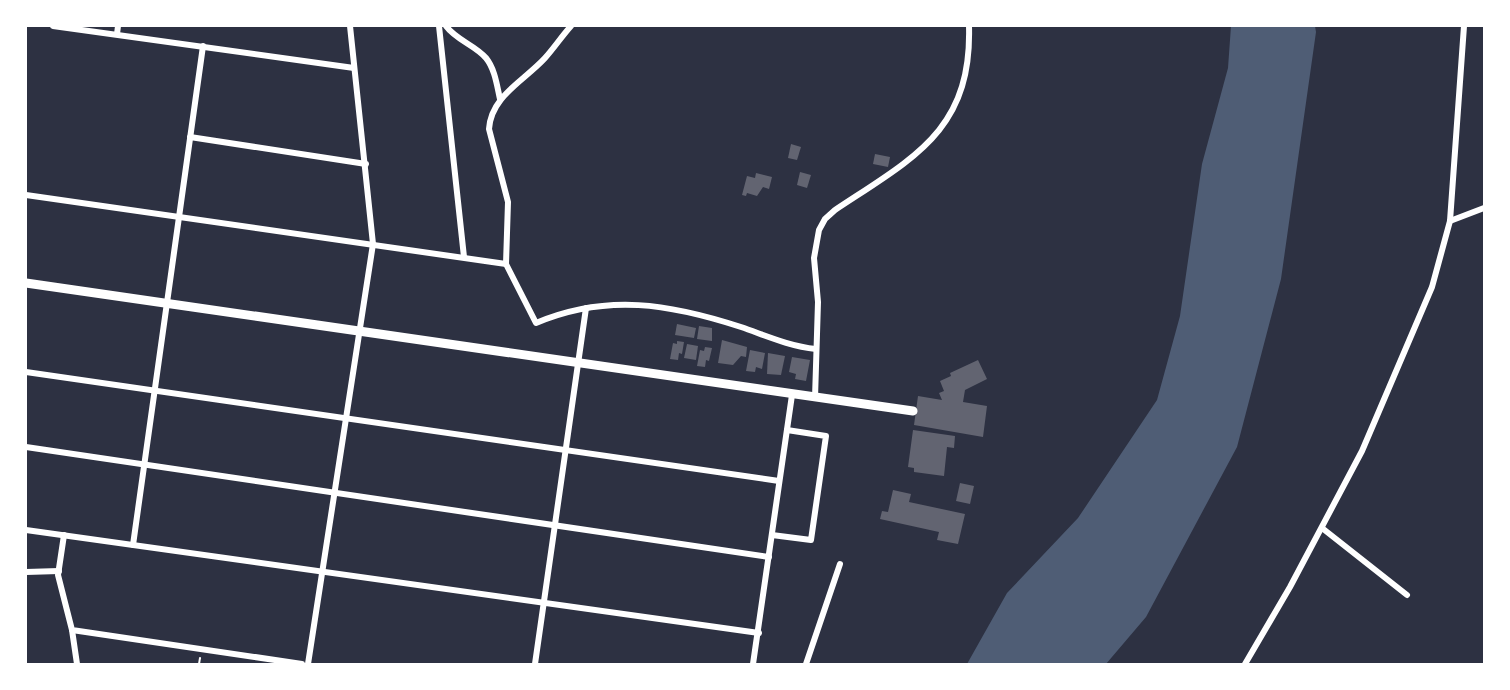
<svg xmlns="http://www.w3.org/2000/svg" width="1510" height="690" font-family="Lato,sans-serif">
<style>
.water{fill:#4f5d75}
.building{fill:#626471}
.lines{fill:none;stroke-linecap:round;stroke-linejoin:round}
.path{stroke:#fff;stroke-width:2}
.minor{stroke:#fff;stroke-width:6}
.tertiary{stroke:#fff;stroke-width:9}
</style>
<rect width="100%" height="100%" fill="#2d3142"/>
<path class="water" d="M1231 26H1315L1316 32 1281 279 1237 447 1146 617 1106 664H967L1007 593 1078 518 1157 400 1180 316 1202 164 1228 68Z"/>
<g class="building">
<path d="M791 144 801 147 797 160 788 158Z"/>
<path d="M875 154 890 157 888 167 873 164Z"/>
<path d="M800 172 811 175 807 188 797 185Z"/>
<path d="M756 173 772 177 769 189 763 187 757 196 747 193 746 196 742 195 747 176 755 178Z"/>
<path d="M677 324 696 328 694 338 675 335Z"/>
<path d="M699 326 712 328V341L697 339Z"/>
<path d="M722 340 747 347 746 357 741 356 733 365 718 363Z"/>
<path d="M677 341 684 342 682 354 679 353 678 360 670 359 673 343 677 344Z"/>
<path d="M687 344 698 346 696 360 684 358Z"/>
<path d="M705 347 712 348 709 361 706 360 705 367 697 366 700 350 704 351Z"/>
<path d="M750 350 765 353 762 369 756 367 755 372 746 371Z"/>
<path d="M768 353 785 356 781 375 767 374Z"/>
<path d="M792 357 810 360 806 381 795 379 796 374 789 372Z"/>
<path d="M978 360 987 379 965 390 963 402 987 406 983 437 914 425 918 396 942 400 939 393 944 391 940 381 951 376 950 373Z"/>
<path d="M913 430 955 436 954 448 947 447 944 476 914 472V468L908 467Z"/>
<path d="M960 483 974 486 970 504 956 501Z"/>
<path d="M893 490 911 494 909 502 965 514 958 544 937 540 939 532 880 519 882 511 888 512Z"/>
</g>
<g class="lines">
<path class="path" d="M199 664 200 658"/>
<g class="minor">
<path d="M53 26 354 68"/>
<path d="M439 26 464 257"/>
<path d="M446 26C456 40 475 45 486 58 495 69 497 86 500 99"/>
<path d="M571 26C562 36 554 48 545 58 524 81 491 96 489 129L508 202 506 264 536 323C607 293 670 304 741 327 767 336 789 346 816 349"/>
<path d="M117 34 118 26"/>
<path d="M190 137 366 164"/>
<path d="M26 195 506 264"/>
<path d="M1450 221 1484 208"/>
<path d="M26 372 779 481"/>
<path d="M815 398 818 302 814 258 819 230 825 219 835 210C913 158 972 131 969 26"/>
<path d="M26 447 769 557"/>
<path d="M1322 528 1407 595"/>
<path d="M26 530 759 633"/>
<path d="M64 535 58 575 72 630 302 664"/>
<path d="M772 535 811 540 826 436 787 430"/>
<path d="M133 545 203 46"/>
<path d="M26 572 59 571"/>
<path d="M72 630 77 664"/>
<path d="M308 664 373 244 350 26"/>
<path d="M535 664 586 308"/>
<path d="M753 664 792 395"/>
<path d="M806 664 840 564"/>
<path d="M1245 664 1290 587 1362 451 1432 287 1450 221 1464 26"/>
</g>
<path class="tertiary" d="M26 283 913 411"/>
</g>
<rect width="1510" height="690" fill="none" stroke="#ffffff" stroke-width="54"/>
</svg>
